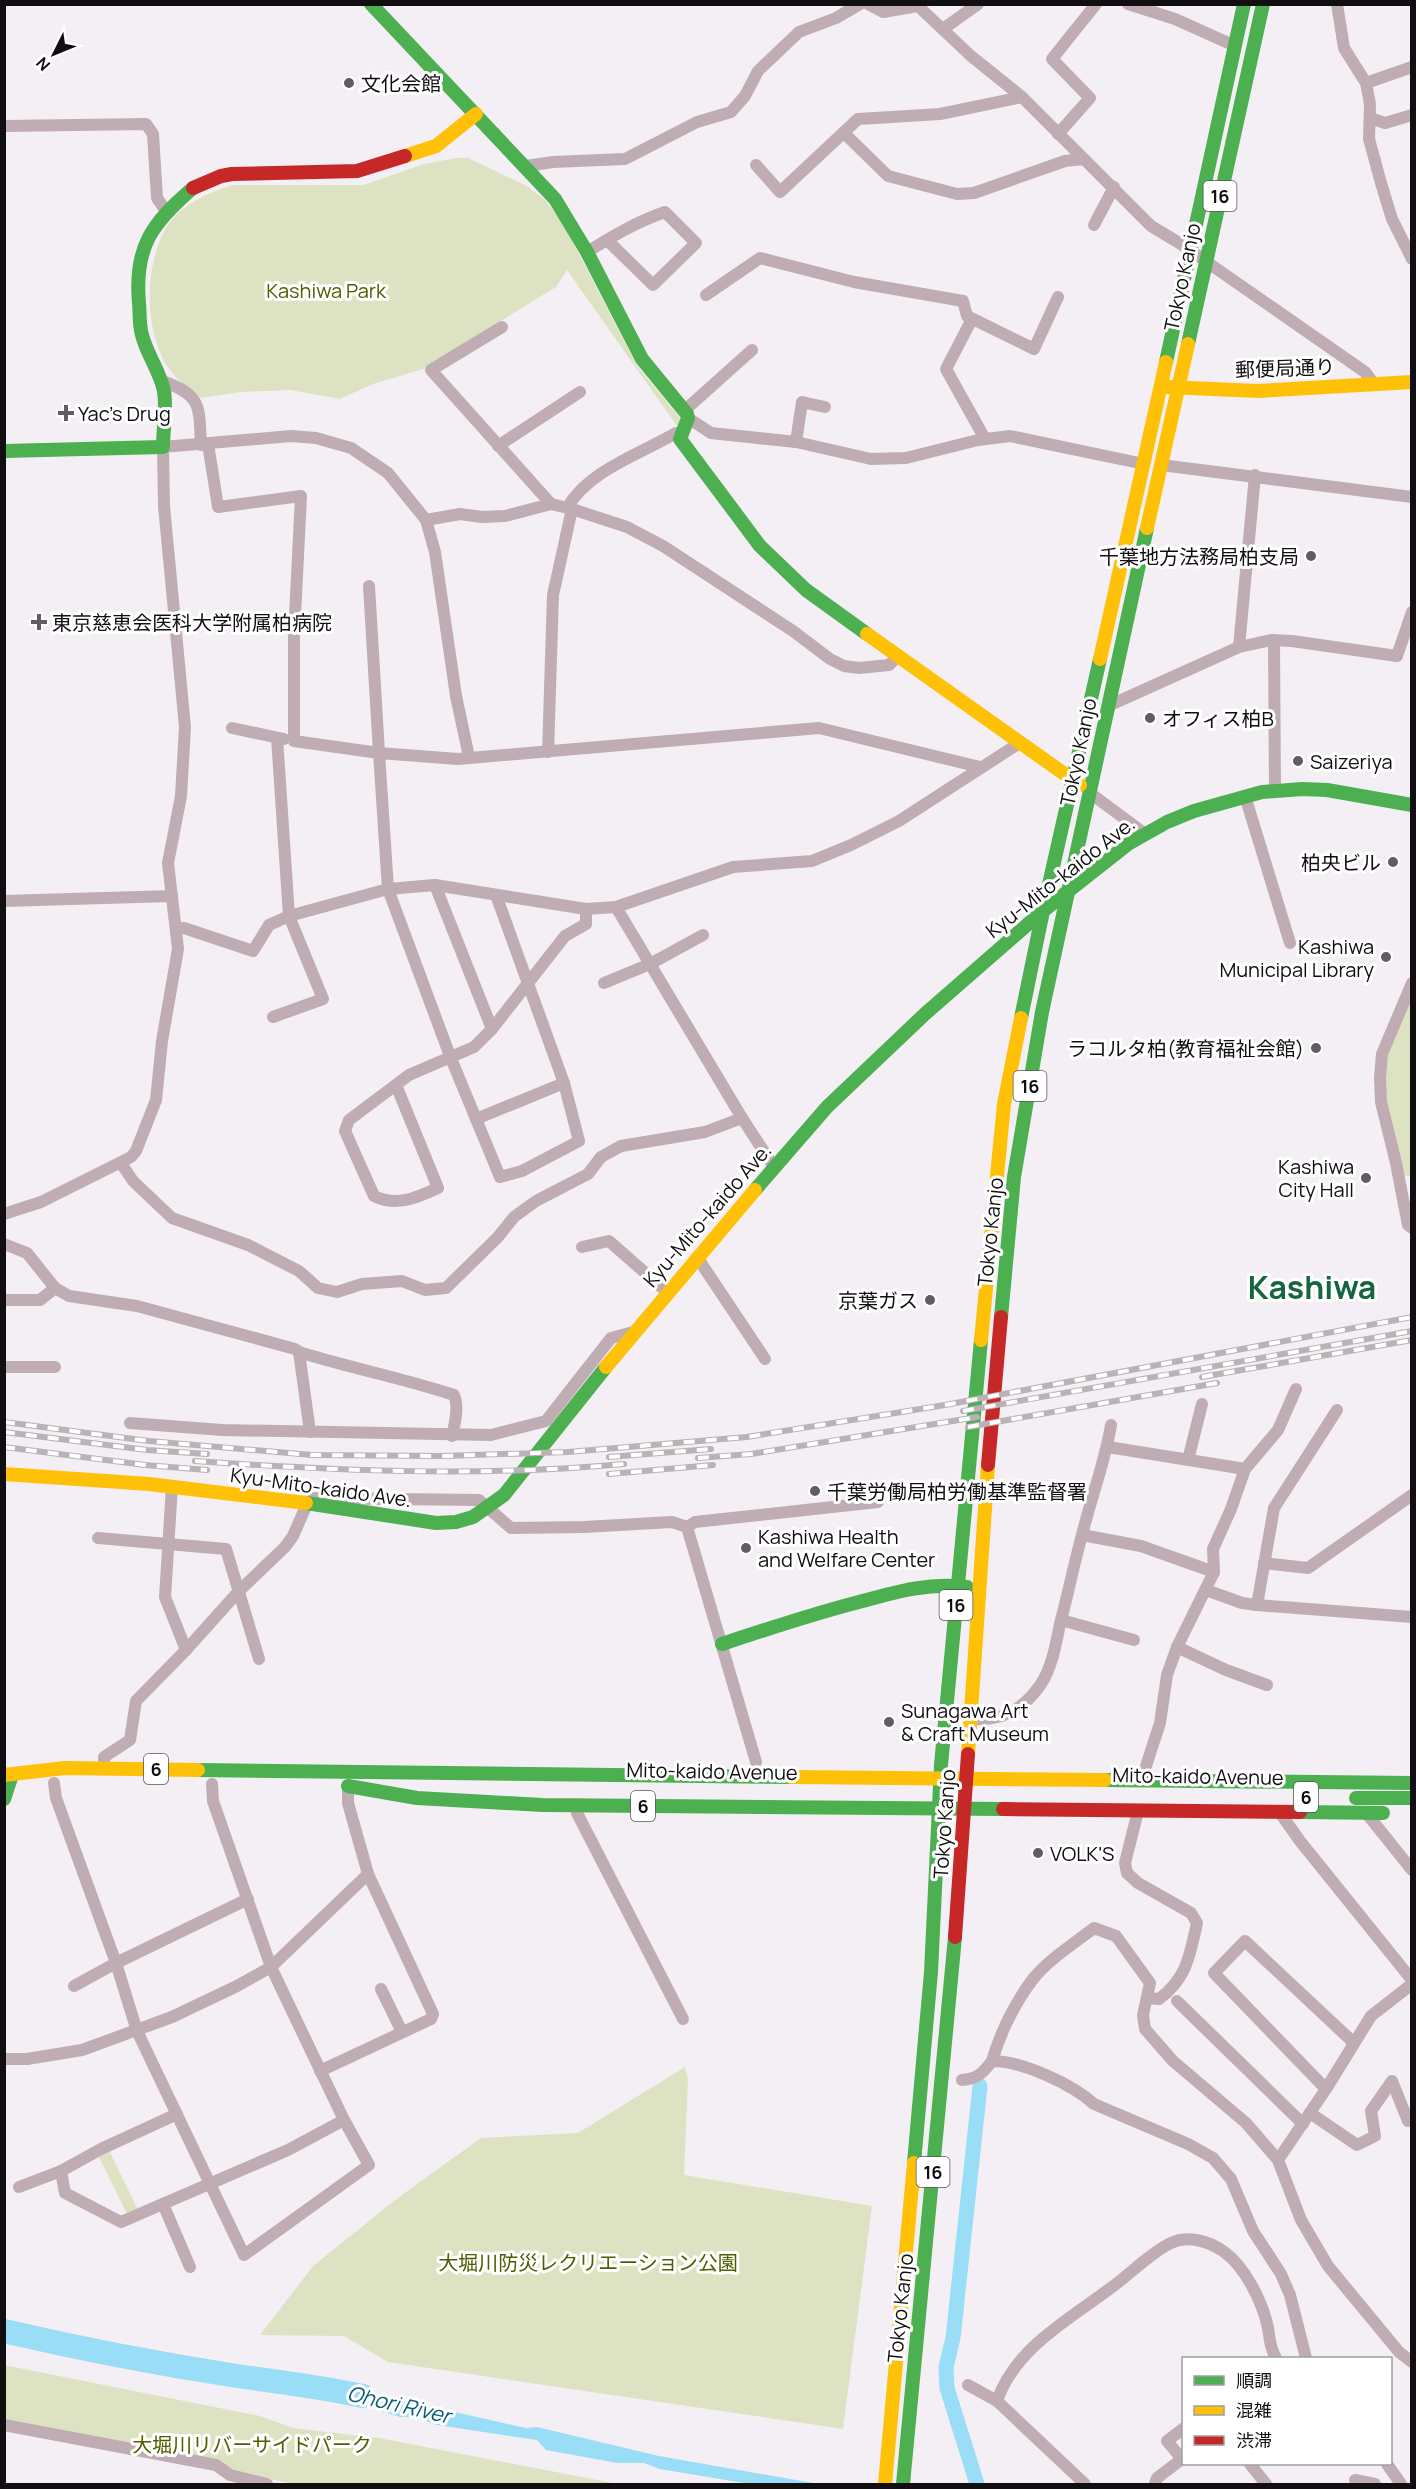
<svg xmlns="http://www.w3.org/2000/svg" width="1416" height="2489" font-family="Manrope,'Noto Sans JP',sans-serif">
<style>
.green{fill:#dde3c2}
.water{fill:#9addf6}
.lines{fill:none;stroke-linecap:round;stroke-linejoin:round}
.canal{stroke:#9addf6;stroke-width:15}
.river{stroke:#9addf6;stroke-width:24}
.street{stroke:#bfadb3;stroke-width:12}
.fast{stroke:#4caf50;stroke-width:14}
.slow{stroke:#ffc107;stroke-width:14}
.jam{stroke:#c62828;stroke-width:14}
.rail-casing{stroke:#bab2b6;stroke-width:6}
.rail{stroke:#fff;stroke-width:4;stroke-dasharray:11;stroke-linecap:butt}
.poi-dot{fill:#605d61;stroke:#fff;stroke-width:2}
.labels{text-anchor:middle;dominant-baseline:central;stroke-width:6;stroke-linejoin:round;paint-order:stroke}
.shield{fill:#fff;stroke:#585658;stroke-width:1.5}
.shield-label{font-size:18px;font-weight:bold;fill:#110e11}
.poi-label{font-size:20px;fill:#110e11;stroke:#fff;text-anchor:start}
.street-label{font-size:20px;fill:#110e11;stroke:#fff}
.park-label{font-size:20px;fill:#505e02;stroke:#fff}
.water-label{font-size:21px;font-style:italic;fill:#075c72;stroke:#fff}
.town-label{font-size:32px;font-weight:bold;fill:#15663e;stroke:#fff}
</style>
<rect width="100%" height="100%" fill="#f4eff5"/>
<g class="green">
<path d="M456 158H468L527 186 545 200 564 225 637 366 680 418 677 426 567 270 556 287 423 369 373 384 340 399 290 390 240 392 201 398C191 390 178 381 170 370 143 334 143 259 170 222 186 202 209 193 232 185H364L424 164Z"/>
<path d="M1411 993V1177L1403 1175 1387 1115 1382 1064Z"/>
<path d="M685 2067 688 2079 684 2175 872 2206 843 2429 388 2362 344 2336 260 2335 313 2266 399 2197 481 2138 578 2133Z"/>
<path d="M107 2146 140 2214 129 2218 97 2153Z"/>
<path d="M4 2365 260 2416 293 2428 379 2438 618 2484H293L5 2420Z"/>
</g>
<path class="water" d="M331 2384 526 2428 537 2427 659 2456 819 2484H750L660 2469 644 2463H617L546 2450 537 2440 437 2425 415 2417H400L330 2395Z"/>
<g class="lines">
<path class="canal" d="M977 2484 947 2388 946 2367 953 2338 980 2086"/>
<path class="river" d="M4 2331C81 2349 159 2364 237 2376 280 2382 322 2387 363 2396"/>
<g class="street">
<path d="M868 4 883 12 918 6 971 56 1022 97 1151 226 1181 244 1365 372 1375 385"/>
<path d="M1128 4 1175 19 1235 46"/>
<path d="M1337 4 1344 48 1366 83 1370 104 1369 139 1381 183 1392 219 1412 259"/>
<path d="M943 29 978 4"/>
<path d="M1366 83 1412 67"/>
<path d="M1370 118 1385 123 1412 115"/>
<path d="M4 126 146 124 153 134 157 198 166 211"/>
<path d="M844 133 888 176 957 194 974 193 1065 161 1084 159"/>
<path d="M1058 134 1090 98 1052 59 1096 4"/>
<path d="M756 165 780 192 858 119 940 114 1022 97"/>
<path d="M526 166 553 162 625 159 697 122 731 112 745 96 758 71 799 32 836 18 860 4"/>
<path d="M1094 225 1114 187"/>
<path d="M587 252C613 236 636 222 665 212L696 243 653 285 607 240"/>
<path d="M706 295 760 258 854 282 963 301 967 316 1034 349 1058 297"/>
<path d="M972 319 946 369 985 439"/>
<path d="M502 327 431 370 551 504"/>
<path d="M162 381C202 395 199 406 201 445"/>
<path d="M685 410 752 350"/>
<path d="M688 418 711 433 796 442 871 459 906 458 978 440 1010 436 1144 464"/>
<path d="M796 442 802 402 825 407"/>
<path d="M208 444 218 507 301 496 294 636V741L379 753 388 889 450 1056 500 1177 522 1171 579 1141 564 1083 496 895"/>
<path d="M498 446 580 392"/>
<path d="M1161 465 1412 497"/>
<path d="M567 508C589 470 640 454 676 433L680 439"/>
<path d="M426 520 460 514 482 517 505 516 551 504 572 509 627 527 663 546 793 631 830 659 844 666 859 668 889 665 898 656"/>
<path d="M369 586 379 753 458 759 819 728 980 767"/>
<path d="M1274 640 1275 791"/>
<path d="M1239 647 1255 475"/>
<path d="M1108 706 1239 647 1271 640 1292 641 1397 656 1412 612"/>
<path d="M232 728 284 739"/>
<path d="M548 752 553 595 572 509"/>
<path d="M1090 793 1144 833"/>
<path d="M1245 796 1290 943"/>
<path d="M435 885 492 1029"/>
<path d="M4 901 172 896"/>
<path d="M616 907 742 1118 774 1167"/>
<path d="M177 929 184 928 253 951 269 925 289 916 277 738"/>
<path d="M604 983 650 964 703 935"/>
<path d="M1412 983 1382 1054 1380 1078 1381 1102 1396 1163 1408 1225 1412 1228"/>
<path d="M273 1017 323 999 289 916 388 889 435 885 586 909 616 907 733 867 812 861 851 845 899 821 1021 742"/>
<path d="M396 1085 438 1188C416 1198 397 1207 374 1196L345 1131 349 1120 409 1075 474 1047 492 1029 565 936 586 924V909"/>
<path d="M476 1119 564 1083"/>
<path d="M121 1163 133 1181 172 1218 248 1245 299 1271 318 1288 337 1292 362 1284 402 1281 425 1290 446 1288 498 1237 514 1217 536 1201 588 1174 601 1157 621 1146 705 1132 742 1118"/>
<path d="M4 1214 41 1202 131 1157 136 1151 156 1100 162 1041 178 949 168 863 181 796 185 727 164 506 163 447 291 436 316 438 351 448 388 473 426 520 435 552 456 696 469 757"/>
<path d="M4 1244 27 1253 55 1288"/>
<path d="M582 1247 609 1241 667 1292"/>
<path d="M697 1257 765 1359"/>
<path d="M4 1300H40L55 1288 69 1296 137 1306 295 1349 299 1352 310 1432"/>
<path d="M299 1352C350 1368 403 1378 454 1395 459 1407 455 1423 452 1436"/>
<path d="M4 1367H55"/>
<path d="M130 1423 222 1430 491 1435 546 1421 611 1338 633 1332"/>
<path d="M1108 1447 1245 1469"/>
<path d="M1188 1460 1202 1404"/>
<path d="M172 1486 165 1597 186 1650"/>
<path d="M309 1498 479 1500 511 1528 584 1527 672 1522 687 1527 756 1762"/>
<path d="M687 1527 695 1522 878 1502"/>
<path d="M1082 1535 1141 1546 1214 1572"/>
<path d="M98 1538 226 1549 259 1659"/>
<path d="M1264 1563 1308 1568 1412 1495"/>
<path d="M1206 1590 1242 1603 1257 1605 1412 1617"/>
<path d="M1257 1605 1274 1508 1337 1410"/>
<path d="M1061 1620 1134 1640"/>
<path d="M1177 1647 1226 1670 1267 1685"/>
<path d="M972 1719C1002 1721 1023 1710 1041 1684 1052 1667 1056 1644 1060 1624 1068 1594 1074 1564 1082 1535 1091 1498 1105 1462 1111 1425"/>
<path d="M1146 1766 1160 1723 1167 1675 1177 1647 1214 1572 1213 1549 1231 1509 1245 1469 1278 1430 1296 1389"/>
<path d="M104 1768V1757L130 1740 136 1701 186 1650 239 1591 285 1547 293 1536 307 1504"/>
<path d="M54 1783 56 1798 116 1963 137 2031 244 2255 369 2165 344 2120 271 1967 213 1801 212 1784"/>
<path d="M577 1806V1813L683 2019"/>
<path d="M1138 1811 1125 1863 1127 1873 1138 1883 1191 1913 1197 1923C1190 1955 1187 1978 1159 1999L1147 1998"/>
<path d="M1280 1813 1300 1841 1412 1980"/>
<path d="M1367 1814 1412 1870"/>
<path d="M74 1986 116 1963 248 1899"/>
<path d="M381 1989 402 2032"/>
<path d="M1177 2001 1303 2124"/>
<path d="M4 2059H27L82 2050 172 2017 237 1986 271 1967 368 1874"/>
<path d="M992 2061C1001 2031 1014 2004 1033 1979 1048 1960 1076 1942 1094 1928L1116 1936 1150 1983 1143 2015 1145 2029 1173 2061 1246 2123 1278 2160 1301 2220 1328 2266 1399 2352 1412 2362"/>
<path d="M320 2071 431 2019 433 2014 368 1874 348 1803V1786"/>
<path d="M962 2080C977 2079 983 2073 992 2061 1022 2061 1072 2084 1094 2104L1188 2144 1213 2158 1231 2179 1253 2231 1281 2274 1290 2295 1306 2358"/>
<path d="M1326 2089 1214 1973 1245 1941 1354 2043"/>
<path d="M1310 2113 1357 2145 1375 2136 1371 2111 1392 2081 1408 2121 1412 2119"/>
<path d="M1278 2160 1326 2089 1371 2016 1412 1984"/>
<path d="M61 2171 101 2149 177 2114"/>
<path d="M19 2187 61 2171 65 2193 121 2222 288 2150 344 2120"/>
<path d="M163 2204 190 2267"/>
<path d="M968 2385 997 2401C1016 2346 1072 2318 1116 2284 1132 2272 1153 2251 1171 2243 1188 2235 1208 2241 1223 2251 1245 2266 1263 2303 1268 2328 1270 2340 1270 2348 1276 2358"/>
<path d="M997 2401 1085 2484"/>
<path d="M4 2425 216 2465 230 2475 267 2484"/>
<path d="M1250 2464 1266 2484"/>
<path d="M1387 2464 1401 2484"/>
<path d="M1355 2480 1375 2484"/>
<path d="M1155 2484 1157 2478 1182 2459 1167 2441 1184 2428"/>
</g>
<g class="fast">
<path d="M371 4 555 199 587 252 642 359 687 414 688 418 680 439 760 546 806 590 867 634"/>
<path d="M1188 344 1263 4"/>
<path d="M1166 362 1244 4"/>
<path d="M4 451 163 447C163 429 167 409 164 391 160 371 147 355 142 335 139 325 140 313 139 303 134 247 152 223 193 188"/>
<path d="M1021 1018 1043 911 1100 659"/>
<path d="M755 1190 827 1107 926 1013 1043 911 1128 844 1167 822 1194 811 1262 792 1302 789 1327 790 1412 805"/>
<path d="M1001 1317 1014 1177 1042 1012 1147 528"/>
<path d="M306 1503 436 1523 456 1522 473 1517 504 1495 606 1367"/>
<path d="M722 1644C767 1629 812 1614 859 1602 895 1592 929 1582 967 1587"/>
<path d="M198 1770 791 1777"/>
<path d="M1105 1780 1412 1783"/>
<path d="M348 1786 417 1798 542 1805 1003 1809"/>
<path d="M1356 1798H1412"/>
<path d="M4 1799 12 1775"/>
<path d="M1300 1812 1383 1813"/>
<path d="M914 2163 931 1972 941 1765 981 1340"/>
<path d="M903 2484 955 1937"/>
</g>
<g class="slow">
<path d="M405 156 436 146 476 114"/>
<path d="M1167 387 1258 391 1412 382"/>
<path d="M1147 528 1188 344"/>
<path d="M867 634 1080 785"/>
<path d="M1100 659 1166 362"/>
<path d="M981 1340 1004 1104 1021 1018"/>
<path d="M606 1367 755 1190"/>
<path d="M4 1474 149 1484 306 1503"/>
<path d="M968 1754 988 1465"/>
<path d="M4 1775 65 1768 198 1770"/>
<path d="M791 1777 1105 1780"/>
<path d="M885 2484 914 2163"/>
</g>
<g class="jam">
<path d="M193 188 221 176 232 174 357 171 405 156"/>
<path d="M988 1465 1001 1317"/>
<path d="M1003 1809 1300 1812"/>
<path d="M955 1937 968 1754"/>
</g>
<defs>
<g id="rail">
<path d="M1202 1377 1412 1340"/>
<path d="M963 1411 1412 1331"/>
<path d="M4 1422 149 1441 312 1455 443 1456 568 1452 747 1437 945 1405 1412 1317"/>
<path d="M968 1427 1217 1383"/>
<path d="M4 1432 147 1450 207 1454"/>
<path d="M4 1447 145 1465 207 1470"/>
<path d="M609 1457 711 1449"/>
<path d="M698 1458 751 1454 977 1417"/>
<path d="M195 1461C339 1471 480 1477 624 1464"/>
<path d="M609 1474 713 1465"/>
</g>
</defs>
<use href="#rail" class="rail-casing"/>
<use href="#rail" class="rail"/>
</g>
<g class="poi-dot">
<circle cx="349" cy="83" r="6"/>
<path d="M63 404h6v6h6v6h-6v6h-6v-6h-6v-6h6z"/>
<circle cx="1311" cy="556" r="6"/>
<path d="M36 613h6v6h6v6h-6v6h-6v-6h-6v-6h6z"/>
<circle cx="1150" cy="718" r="6"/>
<circle cx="1298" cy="761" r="6"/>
<circle cx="1393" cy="862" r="6"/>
<circle cx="1386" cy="957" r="6"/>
<circle cx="1316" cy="1048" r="6"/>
<circle cx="1366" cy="1178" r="6"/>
<circle cx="930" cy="1300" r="6"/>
<circle cx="815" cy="1491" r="6"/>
<circle cx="746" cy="1548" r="6"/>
<circle cx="889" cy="1722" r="6"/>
<circle cx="1038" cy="1853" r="6"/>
</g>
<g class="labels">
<g class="shield">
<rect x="1203.5" y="181" width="33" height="30" rx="4.5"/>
<rect x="1013.5" y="1071" width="33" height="30" rx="4.5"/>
<rect x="939.5" y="1590" width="33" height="30" rx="4.5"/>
<rect x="144" y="1754" width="24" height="30" rx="4.5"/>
<rect x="1294" y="1782" width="24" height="30" rx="4.5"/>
<rect x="631" y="1791" width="24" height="30" rx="4.5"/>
<rect x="916.5" y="2157" width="33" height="30" rx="4.5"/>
</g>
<g class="shield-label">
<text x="1220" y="196">16</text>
<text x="1030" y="1086">16</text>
<text x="956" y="1605">16</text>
<text x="156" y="1769">6</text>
<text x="1306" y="1797">6</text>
<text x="643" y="1806">6</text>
<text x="933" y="2172">16</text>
</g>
<g class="poi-label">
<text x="361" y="83">文化会館</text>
<text x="78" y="413">Yac's Drug</text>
<text x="1299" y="556" text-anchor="end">千葉地方法務局柏支局</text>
<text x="52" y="622">東京慈恵会医科大学附属柏病院</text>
<text x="1162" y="718">オフィス柏B</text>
<text x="1310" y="761">Saizeriya</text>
<text x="1381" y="862" text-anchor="end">柏央ビル</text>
<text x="1374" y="946" text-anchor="end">Kashiwa<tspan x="1374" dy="23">Municipal Library</tspan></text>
<text x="1304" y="1048" text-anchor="end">ラコルタ柏(教育福祉会館)</text>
<text x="1354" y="1166" text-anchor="end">Kashiwa<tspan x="1354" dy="23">City Hall</tspan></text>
<text x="918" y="1300" text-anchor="end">京葉ガス</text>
<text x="827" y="1491">千葉労働局柏労働基準監督署</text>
<text x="758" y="1536">Kashiwa Health<tspan x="758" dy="23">and Welfare Center</tspan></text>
<text x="901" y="1710">Sunagawa Art<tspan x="901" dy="23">&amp; Craft Museum</tspan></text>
<text x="1050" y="1853">VOLK'S</text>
</g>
<g class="street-label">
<text transform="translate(1182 277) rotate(-78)">Tokyo Kanjo</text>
<text transform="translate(1285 368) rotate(-2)">郵便局通り</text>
<text transform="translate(1078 752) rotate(-78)">Tokyo Kanjo</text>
<text transform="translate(1060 877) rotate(-38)">Kyu-Mito-kaido Ave.</text>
<text transform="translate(707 1215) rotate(-49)">Kyu-Mito-kaido Ave.</text>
<text transform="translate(990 1232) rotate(-84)">Tokyo Kanjo</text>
<text transform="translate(321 1487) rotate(8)">Kyu-Mito-kaido Ave.</text>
<text transform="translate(712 1771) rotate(1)">Mito-kaido Avenue</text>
<text transform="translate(1198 1776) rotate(1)">Mito-kaido Avenue</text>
<text transform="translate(944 1824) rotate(-86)">Tokyo Kanjo</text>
<text transform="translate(900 2308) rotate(-84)">Tokyo Kanjo</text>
</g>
<g class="park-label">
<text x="326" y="290">Kashiwa Park</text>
<text x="588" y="2262">大堀川防災レクリエーション公園</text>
<text x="252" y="2444">大堀川リバーサイドパーク</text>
</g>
<g class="water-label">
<text transform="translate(399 2404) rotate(13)">Ohori River</text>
</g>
<g class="town-label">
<text x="1312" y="1287">Kashiwa</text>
</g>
</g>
<rect width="1416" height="2489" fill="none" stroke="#110e11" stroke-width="12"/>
<rect x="1182" y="2357" width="210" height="108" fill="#ffffff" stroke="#a09fa0" stroke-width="1.5"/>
<rect x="1194" y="2376" width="30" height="9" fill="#4caf50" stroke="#a09fa0" stroke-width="1.5"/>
<text x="1236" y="2387" font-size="18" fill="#110e11">順調</text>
<rect x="1194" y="2406" width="30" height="9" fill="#ffc107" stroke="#a09fa0" stroke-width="1.5"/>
<text x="1236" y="2417" font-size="18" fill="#110e11">混雑</text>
<rect x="1194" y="2436" width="30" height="9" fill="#c62828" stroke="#a09fa0" stroke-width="1.5"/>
<text x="1236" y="2447" font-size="18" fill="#110e11">渋滞</text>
<g transform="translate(54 54) rotate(227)" stroke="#ffffff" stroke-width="4.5" paint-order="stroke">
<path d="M0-4.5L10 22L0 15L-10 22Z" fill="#110e11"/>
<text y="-9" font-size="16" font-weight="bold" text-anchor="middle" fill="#110e11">N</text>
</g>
</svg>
